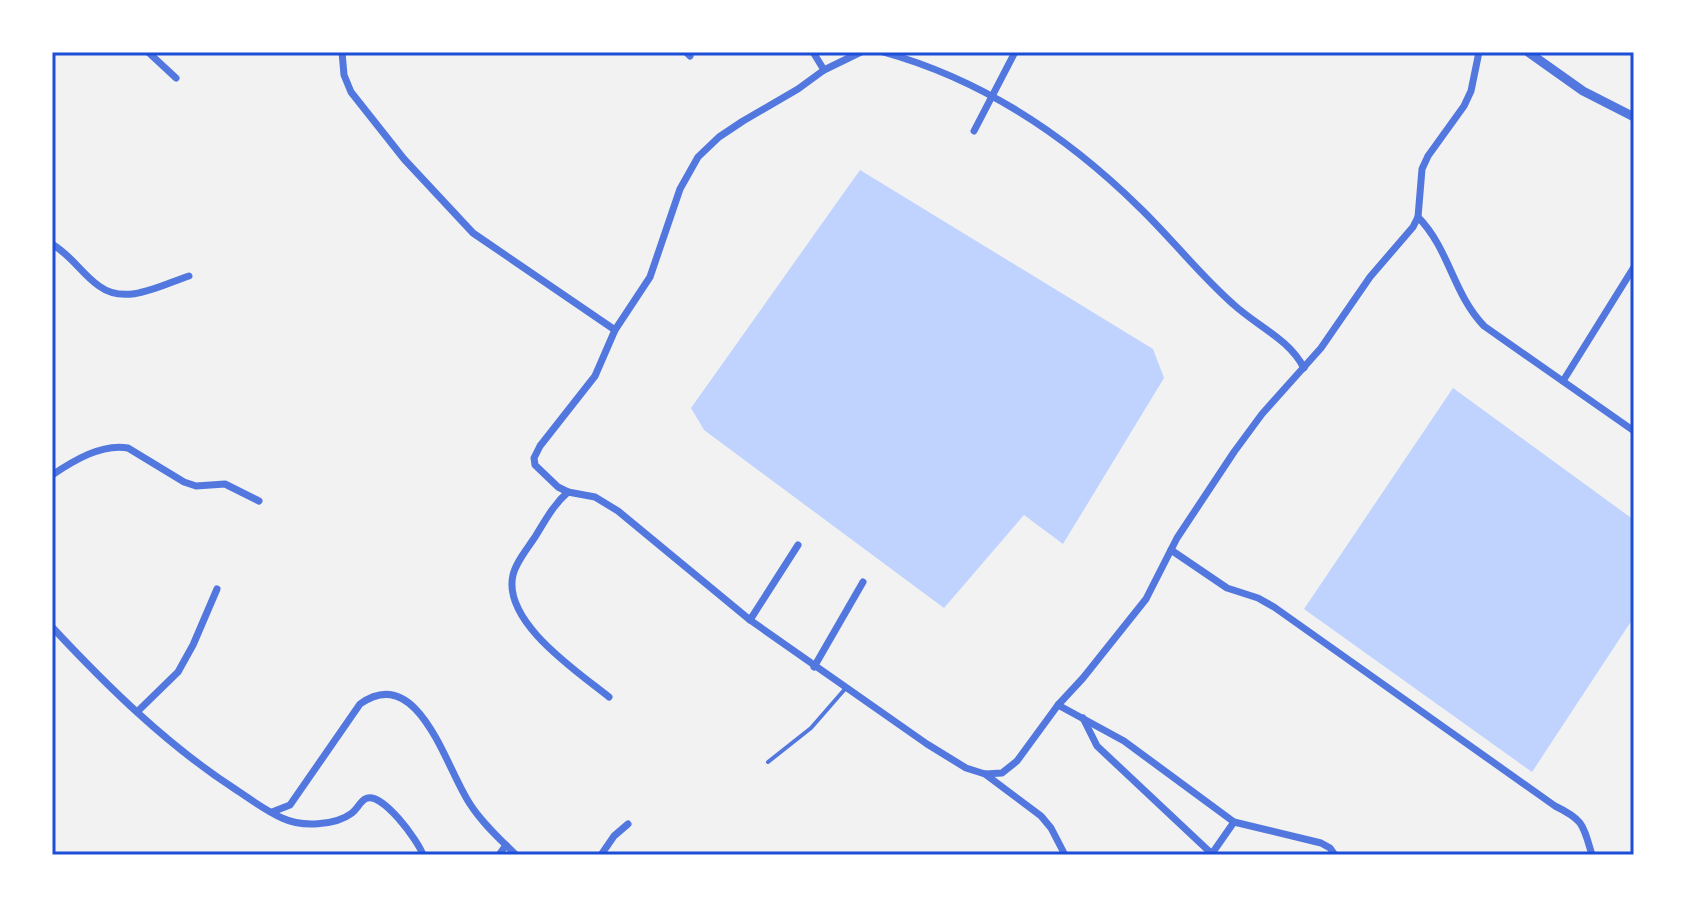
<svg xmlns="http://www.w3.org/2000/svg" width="1686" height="907" font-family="'Playfair Display',serif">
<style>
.water{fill:#bfd3fe}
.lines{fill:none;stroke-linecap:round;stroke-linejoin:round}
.service{stroke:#5277de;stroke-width:4}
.minor{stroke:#5277de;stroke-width:7}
.tertiary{stroke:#5277de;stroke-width:9}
.neatline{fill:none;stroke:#1d4ed8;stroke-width:3}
</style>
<rect width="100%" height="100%" fill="#f2f2f2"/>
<g class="water">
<path d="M860 170 1153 349 1164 378 1063 544 1024 515 944 608 704 430 691 408Z"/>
<path d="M1453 388 1634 520V617L1532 772 1304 609Z"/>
</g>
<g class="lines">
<path class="service" d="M768 762 811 728 845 689"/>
<g class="minor">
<path d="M148 52 176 78"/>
<path d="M342 52 344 75 351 92 404 159 473 233 615 330"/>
<path d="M686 52 690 56"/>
<path d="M813 52 824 70 798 89 743 121 719 137 698 157 680 189 650 277 615 330 595 376 540 446 534 458 535 465 558 487 568 492 595 497 618 511 750 620 927 744 966 768 985 774 1002 773 1017 761 1058 705 1083 678 1146 599 1177 538 1234 452 1262 414 1321 348 1370 277 1413 227 1418 217 1422 169 1428 156 1464 106 1471 91 1479 52"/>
<path d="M883 52C981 79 1068 137 1140 208 1172 239 1200 275 1233 304 1258 327 1288 338 1304 368"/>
<path d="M824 70 861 52"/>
<path d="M974 131 1015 52"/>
<path d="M1418 217C1450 250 1452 292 1484 326L1634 431"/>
<path d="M52 244C73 257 81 273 99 286 126 306 161 285 189 276"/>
<path d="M1563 381 1634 267"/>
<path d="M52 475C73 461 102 443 128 448L184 482 196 486 225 484 259 501"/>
<path d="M568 492C553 505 545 521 535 537 527 549 516 562 513 575 502 622 578 672 609 697"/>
<path d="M1171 550 1227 588 1258 598 1274 607 1555 806C1584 820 1583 825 1592 855"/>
<path d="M750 620 798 545"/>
<path d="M52 627C107 686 167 745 235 789 250 799 266 811 282 818 301 827 335 826 352 813 357 809 360 802 365 799 381 789 419 842 423 855"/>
<path d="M814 667 863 582"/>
<path d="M1058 705 1124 741 1234 822 1321 843 1330 848 1335 855"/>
<path d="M138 711 178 672 193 645 217 589"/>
<path d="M1083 718 1097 746 1212 854"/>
<path d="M985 774 1041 816 1051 828 1065 855"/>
<path d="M272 812 290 805 360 704C419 662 446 769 470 804 482 823 500 839 516 855"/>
<path d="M499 855 506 845"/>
<path d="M601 855 614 836 628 824"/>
<path d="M1211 855 1234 822"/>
</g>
<path class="tertiary" d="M1528 52 1583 91 1634 117"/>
</g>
<rect width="1686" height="907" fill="none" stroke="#ffffff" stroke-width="108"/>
<rect x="54" y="54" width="1578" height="799" class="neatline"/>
</svg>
